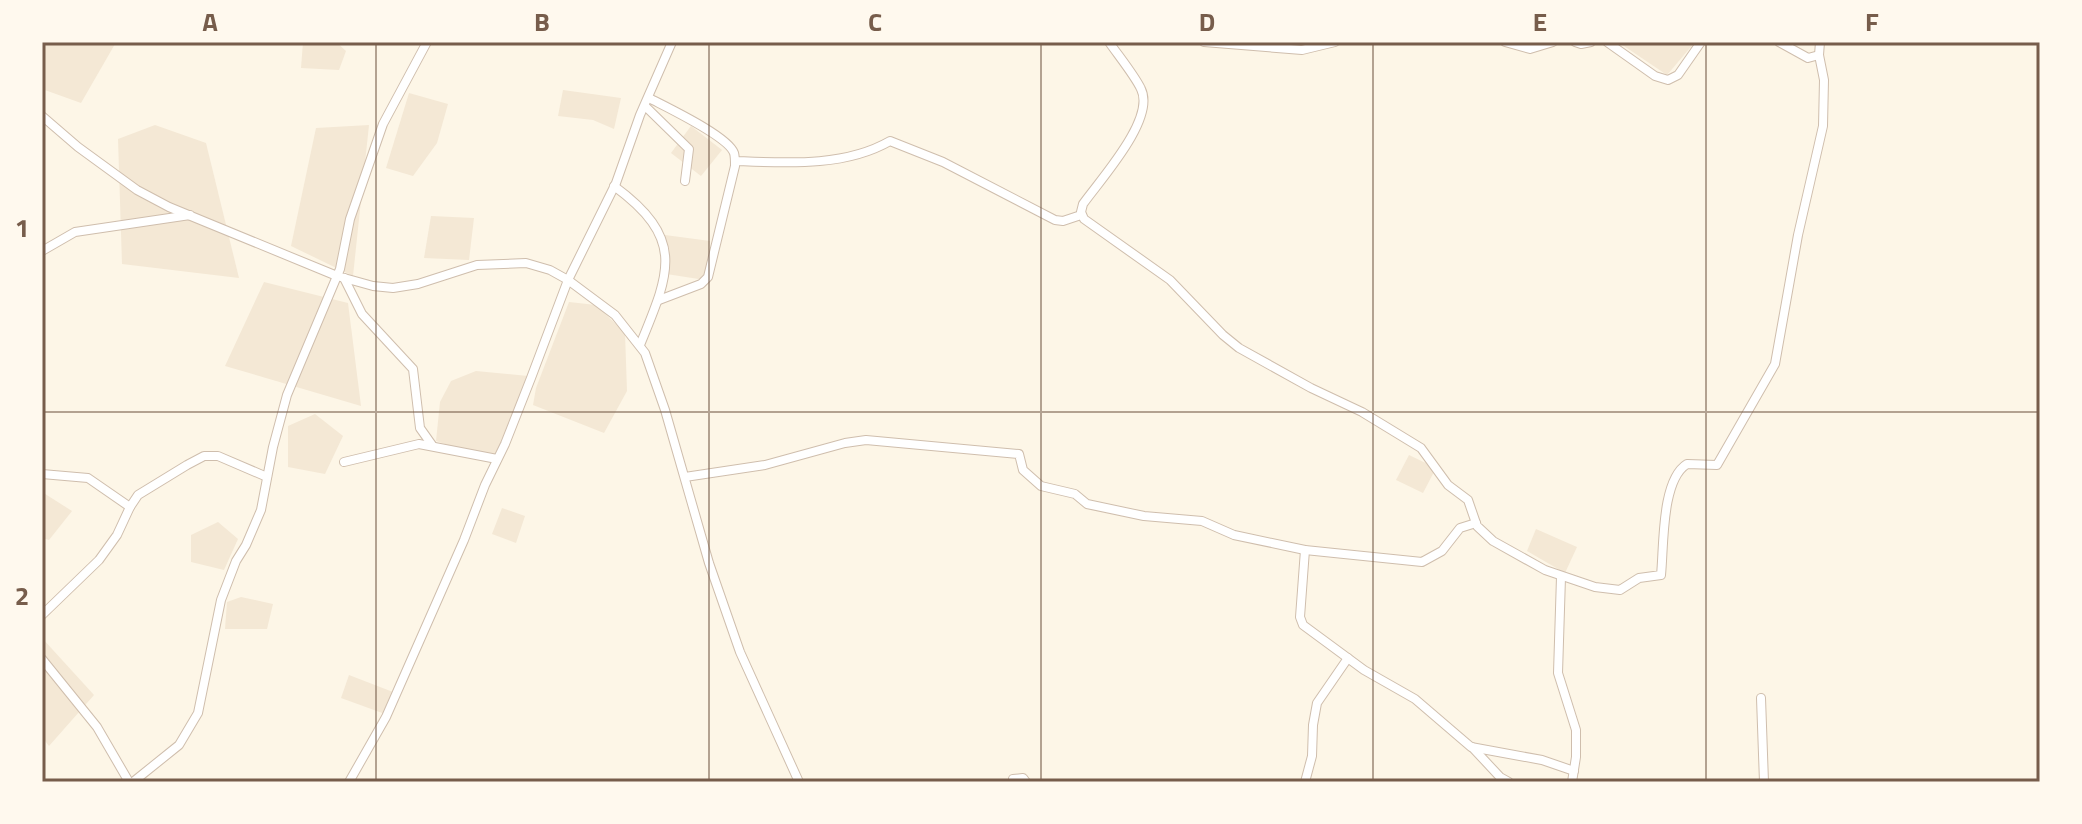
<svg xmlns="http://www.w3.org/2000/svg" width="2082" height="824" font-family="'Titillium Web',sans-serif">
<style>
.residential{fill:#f4e8d5}
.lines{fill:none;stroke-linecap:round;stroke-linejoin:round}
.minor-casing{stroke:#cfbead;stroke-width:10}
.minor{stroke:#fff;stroke-width:8}
.grid{fill:none;stroke:#775d4b;stroke-width:2;stroke-opacity:0.55}
.neatline{fill:none;stroke:#775d4b;stroke-width:3}
.grid-label{font-size:26px;text-anchor:middle;font-weight:bold;fill:#775d4b}
</style>
<rect width="100%" height="100%" fill="#fdf6e7"/>
<g class="residential">
<path d="M42 42H112L115 44 81 103 42 89Z"/>
<path d="M303 42H336L346 51 339 70 301 68Z"/>
<path d="M1618 42H1695L1667 75Z"/>
<path d="M563 90 621 98 614 129 593 120 558 116Z"/>
<path d="M409 93 448 104 437 143 413 176 386 168Z"/>
<path d="M155 125 206 143 239 278 122 264 118 139Z"/>
<path d="M369 125 353 276 291 246 316 128Z"/>
<path d="M691 126 722 150 701 176 671 153Z"/>
<path d="M431 216 474 218 469 260 424 258Z"/>
<path d="M665 235 710 241 705 280 660 273Z"/>
<path d="M264 282 348 303 361 406 225 366Z"/>
<path d="M569 302 596 305 625 333 627 391 604 433 533 405 536 388Z"/>
<path d="M476 371 528 376 494 460 436 441 440 402 451 381Z"/>
<path d="M315 414 343 436 325 474 288 467V426Z"/>
<path d="M1409 455 1436 468 1423 493 1396 480Z"/>
<path d="M42 492 72 511 49 540 42 538Z"/>
<path d="M502 508 525 516 516 543 492 534Z"/>
<path d="M218 522 238 539 224 570 191 562V535Z"/>
<path d="M1536 529 1577 547 1565 573 1527 551Z"/>
<path d="M241 597 273 604 267 629H225L227 602Z"/>
<path d="M42 638 94 695 49 746 42 737Z"/>
<path d="M349 675 393 692 385 714 341 698Z"/>
</g>
<g class="lines">
<defs>
<g id="minor">
<path d="M1109 42C1118 55 1135 76 1141 89 1156 119 1100 180 1083 204L1081 212 1084 219 1170 280 1223 335 1239 348 1311 388 1362 412 1421 448 1448 485 1468 500 1477 526 1493 541 1545 570 1595 587 1620 590 1639 578 1661 575C1664 547 1661 480 1687 464L1717 465 1775 364 1798 235 1823 126 1824 80 1819 55 1820 42"/>
<path d="M1204 42 1302 50 1335 42"/>
<path d="M1505 42 1530 49 1553 42"/>
<path d="M1575 42 1581 44 1591 42"/>
<path d="M1607 42 1655 76 1668 80 1678 75 1701 42"/>
<path d="M1779 42 1808 58 1819 55"/>
<path d="M649 98C666 107 728 136 734 153 735 156 735 163 735 166L708 277 701 284 659 300"/>
<path d="M645 106 689 149 685 181"/>
<path d="M42 116 78 147 137 190 169 207 337 276 373 286 393 288 418 284 477 265 526 263 550 270 568 280 615 315 645 353 665 410 709 563 740 652 799 782"/>
<path d="M735 161C787 163 845 167 890 141L943 162 1055 220 1063 221 1081 215"/>
<path d="M614 186C686 239 670 272 640 345"/>
<path d="M42 251 75 232 190 215"/>
<path d="M344 278 362 314 413 369 420 428 432 445"/>
<path d="M344 462 419 444 497 459"/>
<path d="M42 474 88 478 130 507"/>
<path d="M685 477 765 465 845 443 866 440 1019 454 1023 470 1041 486 1075 494 1087 504 1144 516 1202 521 1234 535 1305 550 1422 562 1442 551 1460 528 1476 523"/>
<path d="M1305 550 1300 617 1303 625 1364 670 1415 699 1471 747 1542 760 1574 771"/>
<path d="M1561 577 1558 673 1576 730V757L1572 782"/>
<path d="M42 615 99 560 117 535 130 507 138 495 187 465 204 456H218L267 477"/>
<path d="M42 659 97 727 129 782"/>
<path d="M1761 698 1764 782"/>
<path d="M1472 747 1500 777 1509 782"/>
<path d="M1013 779 1023 778 1026 782"/>
<path d="M133 782 179 745 198 713 221 600 236 561 246 545 261 510 273 447 287 395 340 269 350 219 383 124 427 42"/>
<path d="M349 782 386 717 464 540 485 485 505 444 531 378 568 280 616 183 640 115 672 42"/>
<path d="M1305 782 1312 756 1313 725 1317 703 1348 658"/>
</g>
</defs>
<use href="#minor" class="minor-casing"/>
<use href="#minor" class="minor"/>
</g>
<path class="grid" d="M376 42V782M709 42V782M1041 42V782M1373 42V782M1706 42V782M42 412H2040"/>
<rect width="2082" height="824" fill="none" stroke="#fff9ee" stroke-width="88"/>
<rect x="44" y="44" width="1994" height="736" class="neatline"/>
<g class="grid-label">
<text x="210" y="31">A</text>
<text x="542" y="31">B</text>
<text x="875" y="31">C</text>
<text x="1207" y="31">D</text>
<text x="1540" y="31">E</text>
<text x="1872" y="31">F</text>
<text x="22" y="237">1</text>
<text x="22" y="605">2</text>
</g>
</svg>
